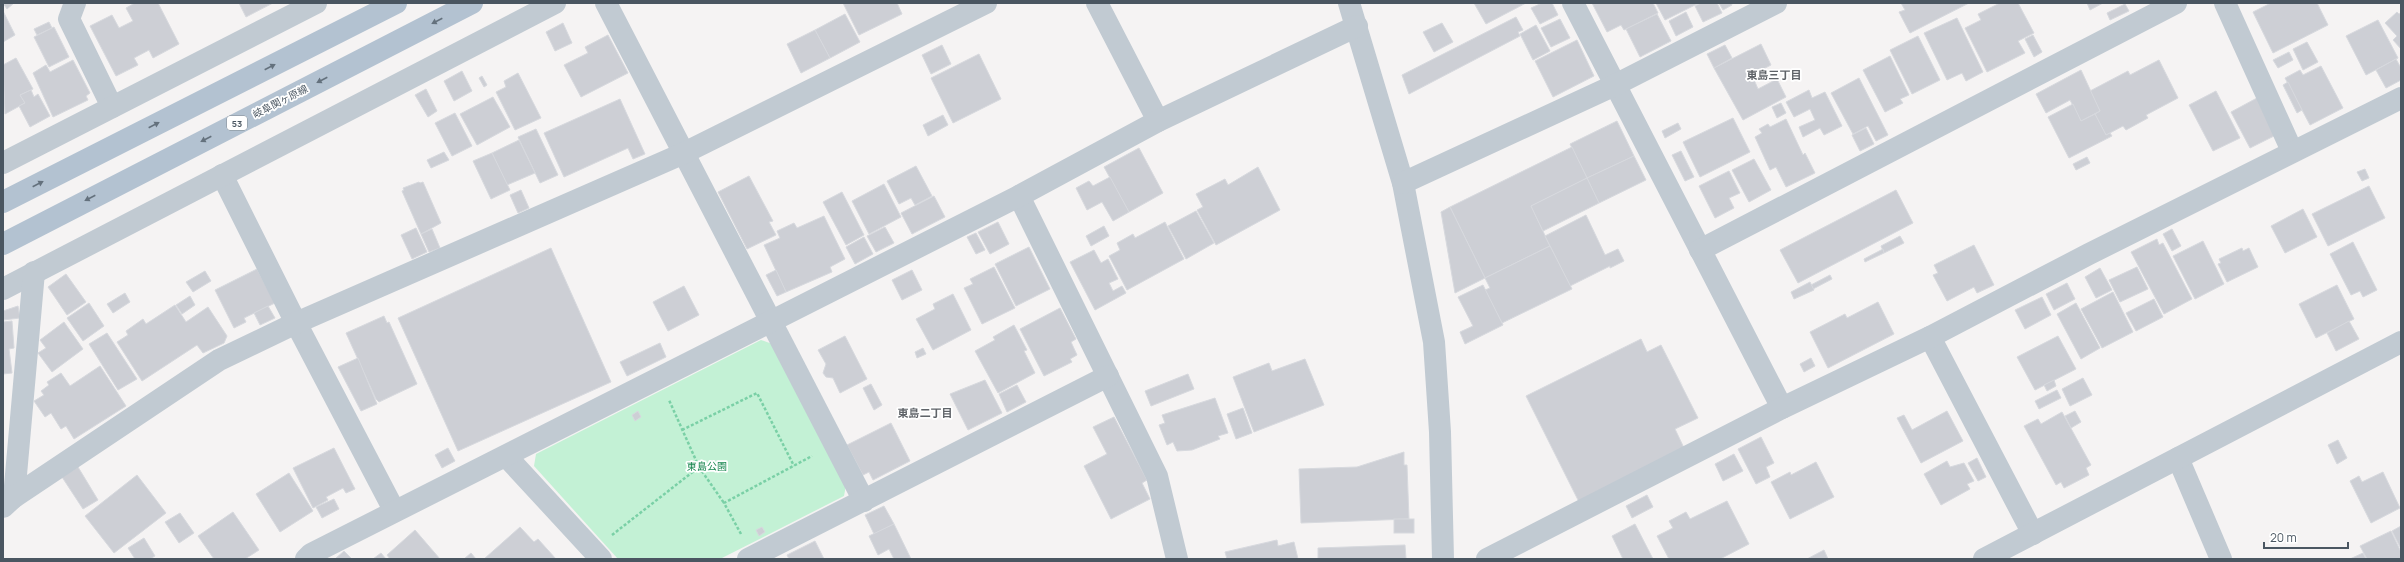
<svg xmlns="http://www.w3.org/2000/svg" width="2404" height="562" font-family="Manrope,'Noto Sans JP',sans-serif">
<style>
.green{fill:#c3f1d5}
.building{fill:#cdcfd5;stroke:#d7d9de}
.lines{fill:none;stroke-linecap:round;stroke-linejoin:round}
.path{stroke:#7ad0a6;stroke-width:2.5;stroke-dasharray:3 2;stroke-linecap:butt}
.minor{stroke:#c1cad2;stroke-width:22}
.major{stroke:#b3c2d1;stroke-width:22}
.oneway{fill:#64717d}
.labels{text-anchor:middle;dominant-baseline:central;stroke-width:3.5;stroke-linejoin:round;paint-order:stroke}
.shield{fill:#fff;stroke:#808990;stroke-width:1}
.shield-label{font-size:9px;font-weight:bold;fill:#4a5661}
.street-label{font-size:10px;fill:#4a5661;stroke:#fff}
.park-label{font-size:10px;fill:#17864f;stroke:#fff}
.neighbourhood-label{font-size:11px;font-weight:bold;fill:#5f6368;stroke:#fff}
</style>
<rect width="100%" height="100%" fill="#f5f3f3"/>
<path class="green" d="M761 340 775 345 846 485 844 496 720 559H618L534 466 536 454Z"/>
<g class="building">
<path d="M3 3H14L7 9Z"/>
<path d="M135 3H158L179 44 153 58 149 50 134 58 138 65 116 76 90 26 112 15 119 28 133 21 126 8Z"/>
<path d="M239 3H273L246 17Z"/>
<path d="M843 3H897L902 14 859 35Z"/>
<path d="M1474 3H1526L1486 24Z"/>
<path d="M1542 3H1552L1558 15 1540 24 1531 8Z"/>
<path d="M1592 3H1653L1658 13 1624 30 1621 25 1607 32Z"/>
<path d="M1656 3H1699L1665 20Z"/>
<path d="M1701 3H1717L1722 13 1703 22 1695 6Z"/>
<path d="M1719 3H1731L1732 5 1723 10Z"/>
<path d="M1901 3H1969L1910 33 1899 12 1905 10Z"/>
<path d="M2000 3H2018L2034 33 2018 41 2025 53 1987 72 1965 28 1981 20 1978 14Z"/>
<path d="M2087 3H2103L2090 10Z"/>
<path d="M2271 3H2317L2328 25 2273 53 2253 12Z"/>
<path d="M2125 4 2129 11 2110 20 2107 13Z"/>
<path d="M3 11 15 35 3 42Z"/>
<path d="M1686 12 1693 27 1676 36 1669 21Z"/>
<path d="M2397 12 2399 14 2401 13V49L2393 40 2397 36 2385 23Z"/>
<path d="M845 14 860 42 830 58 815 30Z"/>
<path d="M1657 14 1671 41 1640 57 1626 29Z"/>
<path d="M1516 17 1523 30 1518 32 1520 36 1409 94 1402 75Z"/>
<path d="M1957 18 1983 72 1966 81 1962 73 1947 80 1924 33Z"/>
<path d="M1560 19 1570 38 1551 47 1541 28Z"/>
<path d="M2378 20 2398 58 2366 75 2346 36Z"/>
<path d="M49 22 52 28 37 35 34 29Z"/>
<path d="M563 23 572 43 555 51 546 32Z"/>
<path d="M1442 23 1453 42 1434 52 1423 32Z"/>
<path d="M1536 25 1550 51 1533 60 1520 34Z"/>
<path d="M54 27 69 57 49 67 34 37Z"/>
<path d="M815 30 830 58 801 73 787 44Z"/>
<path d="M608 35 628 73 581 97 564 65 588 53 585 47Z"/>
<path d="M2033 35 2042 52 2034 57 2025 39Z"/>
<path d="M1918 36 1940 80 1912 94 1890 50Z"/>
<path d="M1577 40 1594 76 1553 97 1535 61Z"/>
<path d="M2307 42 2318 62 2303 70 2293 49Z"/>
<path d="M1761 44 1771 65 1752 75 1758 89 1777 79 1786 97 1743 120 1714 68Z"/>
<path d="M942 45 951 64 931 74 922 55Z"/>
<path d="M1725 45 1732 58 1714 68 1707 54Z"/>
<path d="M2289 52 2293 60 2278 68 2273 60Z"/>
<path d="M979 54 1001 99 953 123 931 78Z"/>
<path d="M1890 56 1909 95 1900 99 1903 103 1885 112 1863 70Z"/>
<path d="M16 58 33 89 20 95 25 103 5 114 3 65Z"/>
<path d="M2396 59 2401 68V80L2386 88 2376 70Z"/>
<path d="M73 60 90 93 86 96 88 100 53 117 33 73 46 65 50 72Z"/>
<path d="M2159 60 2178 98 2146 115 2148 118 2126 130 2123 126 2106 135 2095 114 2100 111 2090 91 2128 71 2130 75Z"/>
<path d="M2321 66 2343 108 2310 125 2285 78 2300 70 2303 75Z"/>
<path d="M2081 70 2100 111 2081 121 2070 100 2046 113 2036 94Z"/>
<path d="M462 71 472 91 454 101 444 81Z"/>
<path d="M518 73 541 118 515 130 496 92 506 87 504 81Z"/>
<path d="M482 76 487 85 484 87 479 78Z"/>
<path d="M1859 78 1888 135 1876 141 1868 126 1853 134 1831 93Z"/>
<path d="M2288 82 2302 110 2297 113 2283 85Z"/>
<path d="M426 89 437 111 428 117 415 95Z"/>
<path d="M31 90 34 97 38 94 50 116 30 127 19 106 25 103 20 95Z"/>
<path d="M1809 90 1812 98 1825 92 1842 126 1824 135 1820 128 1803 137 1799 127 1815 120 1810 109 1794 117 1786 102Z"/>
<path d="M2216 91 2240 138 2213 151 2189 105Z"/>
<path d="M493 97 510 127 477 145 460 114Z"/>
<path d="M2257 98 2276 135 2250 148 2231 112Z"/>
<path d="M620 99 645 154 633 159 628 148 564 177 544 133Z"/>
<path d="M1781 103 1786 113 1777 118 1772 107Z"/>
<path d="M2073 104 2081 121 2095 114 2106 135 2110 133 2112 136 2069 158 2048 117Z"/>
<path d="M455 113 472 146 452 156 435 123Z"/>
<path d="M943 115 948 125 928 136 923 125Z"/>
<path d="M1733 118 1750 152 1700 177 1683 142Z"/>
<path d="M1786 119 1803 155 1805 153 1815 173 1786 187 1776 167 1770 170 1755 137 1762 133 1759 129 1768 124 1770 127Z"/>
<path d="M1617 121 1634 156 1587 178 1570 144Z"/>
<path d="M1678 123 1681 129 1665 138 1662 131Z"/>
<path d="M1866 128 1874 144 1860 151 1852 135Z"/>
<path d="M536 129 558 175 540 183 518 137Z"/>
<path d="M519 140 535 173 507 185 492 153Z"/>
<path d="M1572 147 1587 178 1531 206 1550 246 1485 278 1450 207Z"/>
<path d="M1139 148 1163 193 1129 212 1104 167Z"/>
<path d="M1681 151 1694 177 1685 181 1672 155Z"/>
<path d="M444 152 449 160 431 168 427 160Z"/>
<path d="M492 153 510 190 491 199 473 161Z"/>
<path d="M1634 156 1646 180 1599 203 1587 178Z"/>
<path d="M2087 157 2090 163 2076 170 2073 164Z"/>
<path d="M1754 159 1771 190 1749 202 1732 170Z"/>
<path d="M916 166 932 196 915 205 911 198 899 204 887 181Z"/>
<path d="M1258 167 1280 210 1216 245 1197 210 1203 207 1196 194 1225 179 1228 185Z"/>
<path d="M2365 169 2369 178 2362 181 2357 172Z"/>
<path d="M1729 171 1740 193 1729 198 1734 208 1715 218 1699 186Z"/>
<path d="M749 176 773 221 769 222 776 235 747 249 718 192Z"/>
<path d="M1110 177 1129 212 1113 221 1102 202 1087 210 1076 188 1089 181 1093 186Z"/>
<path d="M1587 178 1599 203 1543 231 1531 206Z"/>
<path d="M419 182 420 183 423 182 441 223 421 234 402 191 404 190 403 188Z"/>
<path d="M884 184 901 217 869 234 852 201Z"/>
<path d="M2369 186 2385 218 2328 246 2312 214Z"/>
<path d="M521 190 529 208 518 213 510 195Z"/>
<path d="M1896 190 1913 223 1798 283 1780 250Z"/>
<path d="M842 192 864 235 846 245 823 202Z"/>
<path d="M934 196 945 217 912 234 901 213Z"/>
<path d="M1450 207 1485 278 1455 293 1441 212Z"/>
<path d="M2303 209 2317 237 2285 253 2271 226Z"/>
<path d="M1196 211 1214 243 1186 259 1168 226Z"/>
<path d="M1586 215 1605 255 1618 249 1624 261 1610 268V266L1570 286 1545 236Z"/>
<path d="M824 216 845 259 830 267 832 272 786 292 764 245 780 238 777 231 794 223 797 228Z"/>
<path d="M998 222 1009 244 990 254 978 232Z"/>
<path d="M1165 222 1184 259 1127 290 1109 256 1120 250 1117 243 1133 234 1135 238Z"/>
<path d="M1104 226 1109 236 1091 246 1086 236Z"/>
<path d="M885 227 894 243 876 252 867 236Z"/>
<path d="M416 228 427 252 412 259 401 235Z"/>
<path d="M432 229 440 248 429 252 421 234Z"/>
<path d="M2172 229 2181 246 2172 251 2163 234Z"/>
<path d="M976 233 985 250 976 254 967 237Z"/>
<path d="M1900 236 1904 243 1884 253 1881 246Z"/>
<path d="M864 237 873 254 855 264 846 247Z"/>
<path d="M2157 239 2159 245 2163 243 2192 299 2164 314 2131 252Z"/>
<path d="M2203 241 2224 284 2195 299 2173 256Z"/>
<path d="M2353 242 2377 290 2363 297 2360 291 2351 295 2330 254Z"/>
<path d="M1974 245 1994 285 1977 293 1974 287 1947 301 1933 275 1938 273 1934 265Z"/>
<path d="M1550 246 1572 289 1502 323 1485 290 1490 288 1485 278Z"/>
<path d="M1029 247 1050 289 1016 306 995 264Z"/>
<path d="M551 248 611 382 458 451 398 318Z"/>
<path d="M2242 248 2243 251 2249 248 2258 267 2227 282 2218 264 2221 263 2219 259Z"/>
<path d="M1883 249 1884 253 1865 262 1864 259Z"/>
<path d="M1094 250 1101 263 1108 259 1118 279 1109 283 1113 291 1122 286 1126 293 1095 310 1070 262Z"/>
<path d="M994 267 1015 308 982 324 964 288 973 284 970 279Z"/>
<path d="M2137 267 2148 289 2120 302 2109 280Z"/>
<path d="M2100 268 2112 290 2096 298 2085 277Z"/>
<path d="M257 269 275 303 244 318 246 322 234 328 215 290Z"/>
<path d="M776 270 786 292 777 296 766 275Z"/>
<path d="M912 270 922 290 902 300 892 280Z"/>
<path d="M205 271 211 281 193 292 186 282Z"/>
<path d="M66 274 86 302 67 315 48 287Z"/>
<path d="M1830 275 1832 279 1813 289 1811 285Z"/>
<path d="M1810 282 1814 290 1794 299 1791 292Z"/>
<path d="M2067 283 2075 299 2054 310 2046 294Z"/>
<path d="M1483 285 1503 325 1465 344 1460 332 1473 326 1458 297Z"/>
<path d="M2337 285 2354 319 2316 338 2299 304Z"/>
<path d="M684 286 699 315 668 331 653 302Z"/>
<path d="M2113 292 2133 332 2102 348 2081 309Z"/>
<path d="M125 293 130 302 113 313 107 304Z"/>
<path d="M953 294 971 330 933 350 916 319 935 309 933 304Z"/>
<path d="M190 296 195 305 182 314 176 305Z"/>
<path d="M2042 297 2051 315 2025 329 2015 310Z"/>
<path d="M2154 299 2163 317 2136 331 2126 313Z"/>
<path d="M1878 302 1894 334 1828 368 1810 332 1845 314 1847 318Z"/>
<path d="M89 303 104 326 83 341 67 318Z"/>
<path d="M2076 303 2100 348 2081 359 2057 314Z"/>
<path d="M175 305 186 322 208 307 227 336 224 343 203 353 197 345 142 381 117 342 128 335 126 331 143 319 146 324Z"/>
<path d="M18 306 20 318 3 320V311Z"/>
<path d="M268 306 275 318 260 325 254 313Z"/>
<path d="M1060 308 1076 339 1071 342 1077 355 1070 359 1072 362 1044 376 1020 329Z"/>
<path d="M384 316 387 323 389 322 417 384 379 402 376 399 346 333Z"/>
<path d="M12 321 14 348 9 349 12 373 3 374V322Z"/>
<path d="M2349 321 2359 339 2336 351 2327 333Z"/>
<path d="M64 322 83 349 52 372 38 353 46 348 40 340Z"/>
<path d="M1014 325 1027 350 1024 351 1035 373 998 393 975 351 995 340 993 337Z"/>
<path d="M107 333 137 379 118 390 89 344Z"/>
<path d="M845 336 867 379 840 393 833 378 826 377 823 373 826 364 818 350Z"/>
<path d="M2058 336 2076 369 2035 390 2017 357Z"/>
<path d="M1641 339 1647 352 1661 345 1698 418 1675 429 1684 448 1579 502 1526 396Z"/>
<path d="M660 343 666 357 627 376 620 362Z"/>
<path d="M923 348 926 354 917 358 915 352Z"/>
<path d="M358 358 377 404 361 411 338 367Z"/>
<path d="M1811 358 1815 366 1804 372 1800 364Z"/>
<path d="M1305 359 1324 405 1254 432 1233 377 1269 363 1272 371Z"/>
<path d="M100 366 126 406 74 439 66 426 61 429 51 413 45 417 34 401 44 395 41 391 49 385 47 382 61 373 70 386Z"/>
<path d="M1188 374 1194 389 1151 406 1145 391Z"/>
<path d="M2083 378 2092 395 2070 406 2062 389Z"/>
<path d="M985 380 1002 413 968 430 950 394Z"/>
<path d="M2054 380 2056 386 2047 391 2044 385Z"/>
<path d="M871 384 882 405 874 410 863 388Z"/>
<path d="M1017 385 1026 402 1007 412 999 394Z"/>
<path d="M2057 390 2061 398 2039 409 2035 401Z"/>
<path d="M1215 398 1228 433 1218 436 1220 439 1192 450 1177 451 1173 442 1167 445 1159 425 1165 423 1162 415Z"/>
<path d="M1243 408 1252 433 1236 439 1227 414Z"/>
<path d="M638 411 641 417 635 421 632 415Z"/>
<path d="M1947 411 1963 441 1921 463 1897 418 1904 415 1912 430Z"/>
<path d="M2075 411 2081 422 2071 428 2065 416Z"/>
<path d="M2062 412 2091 465 2086 468 2089 475 2064 488 2061 482 2056 485 2024 426 2038 419 2041 424Z"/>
<path d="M1114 417 1147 480 1142 483 1150 499 1111 519 1084 466 1107 454 1093 427Z"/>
<path d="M891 423 910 461 873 480 869 472 863 475 847 445Z"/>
<path d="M1761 437 1774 463 1766 467 1770 477 1756 484 1738 449Z"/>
<path d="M2338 440 2347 458 2337 464 2328 445Z"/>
<path d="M334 448 355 489 346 493 343 488 326 497 328 500 313 508 293 468Z"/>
<path d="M448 448 455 461 442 468 435 455Z"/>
<path d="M1404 452V465H1407L1409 519 1301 523 1299 469 1357 467Z"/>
<path d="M1734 454 1743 471 1723 481 1715 464Z"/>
<path d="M1977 458 1986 477 1978 481 1968 463Z"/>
<path d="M1947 461 1950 467 1964 463 1974 481 1967 484 1970 489 1941 505 1924 474Z"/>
<path d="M1816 462 1834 497 1790 519 1771 482 1790 472 1791 475Z"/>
<path d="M78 467 98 500 83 509 62 477Z"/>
<path d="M2383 472 2400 508 2371 523 2350 481 2359 476 2362 482Z"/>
<path d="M289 473 313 511 280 532 256 494Z"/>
<path d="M137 475 166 513 114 553 85 516Z"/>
<path d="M1647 495 1653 507 1632 518 1626 506Z"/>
<path d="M334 499 339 509 322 518 316 507Z"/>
<path d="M1727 501 1749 544 1720 559H1669L1657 536 1673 528 1669 521 1686 512 1690 519Z"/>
<path d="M884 506 894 524 874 534 865 515Z"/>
<path d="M233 512 259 550 245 559H214L198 536Z"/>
<path d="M180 513 194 533 179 543 165 522Z"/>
<rect x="1394" y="519" width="20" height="14"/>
<path d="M894 524 911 559H894L889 549 878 555 869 536Z"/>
<path d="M1635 524 1653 559H1623L1612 536Z"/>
<path d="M2401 526V549L2392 531Z"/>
<path d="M520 527 534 542 538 539 556 559H484Z"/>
<path d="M762 527 765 532 759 536 756 530Z"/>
<path d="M415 530 440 559H390L387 555Z"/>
<path d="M2391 531 2401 552V559H2367L2360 546Z"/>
<path d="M144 538 155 556 150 559H135L128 548Z"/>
<path d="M1277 540 1278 546 1294 542 1298 559H1227L1225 552Z"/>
<path d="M815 541 824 559H789L787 555Z"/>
<path d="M1405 545 1406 559H1318V548Z"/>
<path d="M1824 550 1828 559H1807Z"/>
<path d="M344 551 352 559H335Z"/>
<path d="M381 553 386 559H373Z"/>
<path d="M471 553 476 559H464Z"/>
<path d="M2363 553 2366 559H2350Z"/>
</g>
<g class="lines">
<g class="path">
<path d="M682 430 757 393 794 466"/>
<path d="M699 467 724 503"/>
<path d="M741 534 724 503 812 456"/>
<path d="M612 535 699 467 669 400"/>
</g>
<g class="minor">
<path d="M75 3 69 19 112 107"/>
<path d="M606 3 864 501"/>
<path d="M1097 3 1158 121"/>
<path d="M1349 3 1403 183 1434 342 1440 432 1443 559"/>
<path d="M1573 3 1782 408"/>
<path d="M2225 3 2292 151"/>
<path d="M3 163 316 3"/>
<path d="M222 175 296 323 394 510"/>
<path d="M1403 183 1615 85 1776 3"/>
<path d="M1019 196 1157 476 1177 559"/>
<path d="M1700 250 2176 3"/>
<path d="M3 289 555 3"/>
<path d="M1930 337 2033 534"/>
<path d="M506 456 601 559"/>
<path d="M2178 458 2221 559"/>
<path d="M14 497 34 272"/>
<path d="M3 507 14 497 219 360 296 323 682 154 986 3"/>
<path d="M306 559 311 554 1019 196 1158 121 1357 26"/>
<path d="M748 559 1108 376"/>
<path d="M1487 559 1782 408 1930 337 2089 254 2401 98"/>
<path d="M1984 559 2401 342"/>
</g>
<g class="major">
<path d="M3 202 396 3"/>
<path d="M3 244 472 3"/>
</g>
</g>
<defs><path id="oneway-solid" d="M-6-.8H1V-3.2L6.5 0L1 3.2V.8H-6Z"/></defs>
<g class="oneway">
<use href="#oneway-solid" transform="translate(437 21) rotate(153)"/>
<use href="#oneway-solid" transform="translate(270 67) rotate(-27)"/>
<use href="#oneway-solid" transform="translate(322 80) rotate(153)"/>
<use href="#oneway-solid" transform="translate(154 125) rotate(-27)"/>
<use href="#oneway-solid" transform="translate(206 139) rotate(153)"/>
<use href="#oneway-solid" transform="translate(38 184) rotate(-27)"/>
<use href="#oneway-solid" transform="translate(90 198) rotate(153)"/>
</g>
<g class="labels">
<rect class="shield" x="227" y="116" width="20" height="14" rx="3"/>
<g class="shield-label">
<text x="237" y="123">53</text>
</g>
<g class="street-label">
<text transform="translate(280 101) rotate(-27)">岐阜関ヶ原線</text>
</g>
<g class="park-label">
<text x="707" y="466">東島公園</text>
</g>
<g class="neighbourhood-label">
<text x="1774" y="74">東島三丁目</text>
<text x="925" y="412">東島二丁目</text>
</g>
</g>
<rect width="2404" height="562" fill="none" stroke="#4a5661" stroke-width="8"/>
<path d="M2264 542v6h84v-6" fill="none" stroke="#4a5661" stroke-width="2"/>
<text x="2270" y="542" font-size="12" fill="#4a5661" stroke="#ffffff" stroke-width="3" paint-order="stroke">20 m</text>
</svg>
